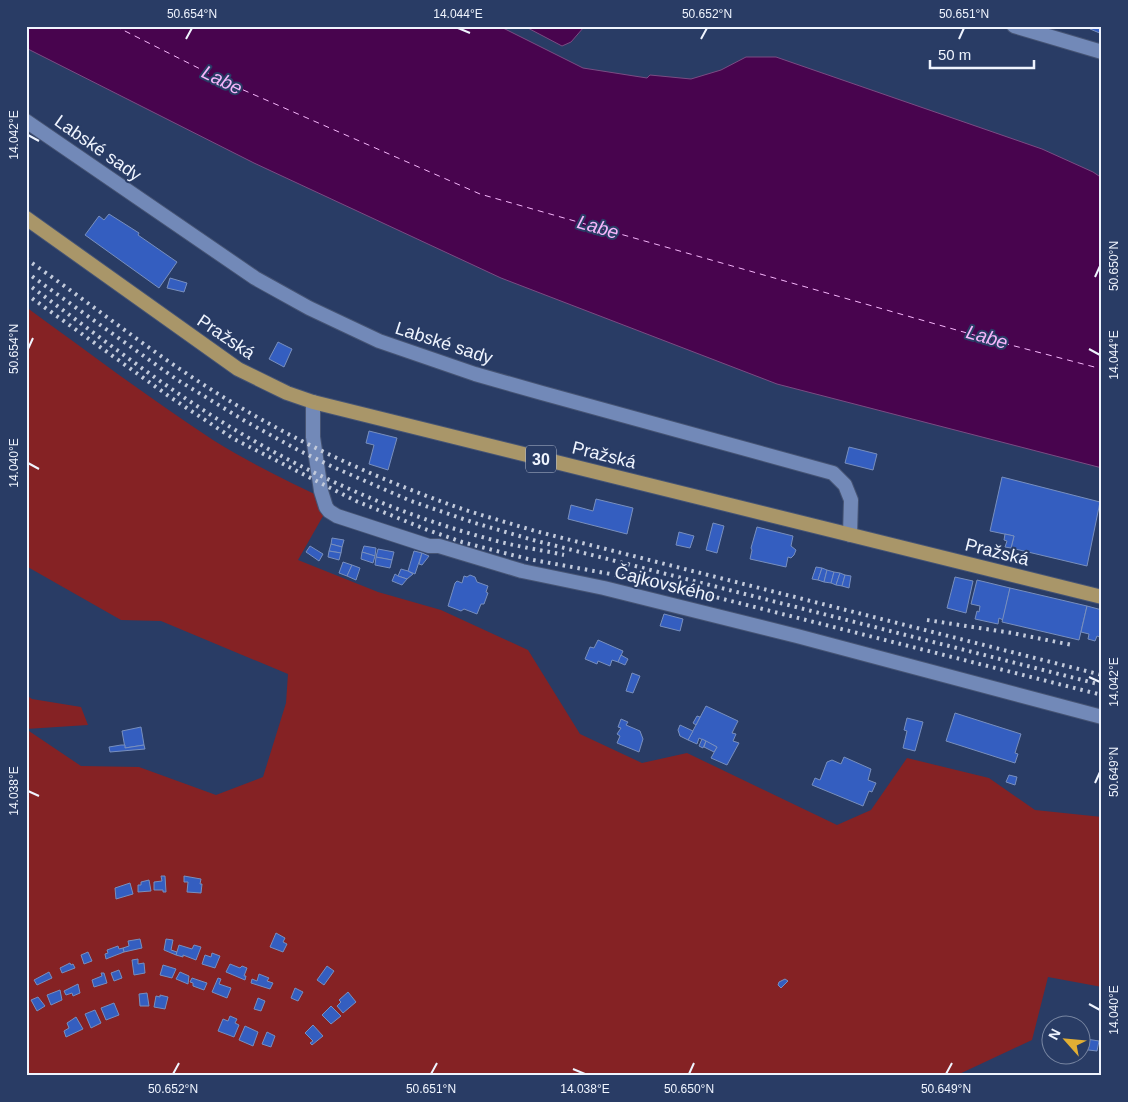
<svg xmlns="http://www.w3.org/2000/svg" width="1128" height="1102" font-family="Helvetica,sans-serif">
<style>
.green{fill:#852224}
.water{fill:#48044e;stroke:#7a4c83}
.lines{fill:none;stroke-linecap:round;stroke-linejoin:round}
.ferry{stroke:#f6b6fb;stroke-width:1;stroke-dasharray:6 5;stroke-linecap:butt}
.building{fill:#345ec0;stroke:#788fbe}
.minor-casing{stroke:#465474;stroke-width:16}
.primary-casing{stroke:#465474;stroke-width:16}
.minor{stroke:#7289b8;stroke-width:14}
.primary{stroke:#a99669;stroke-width:14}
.rail{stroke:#c2cadb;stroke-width:4;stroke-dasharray:2.5 5;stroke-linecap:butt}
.ticks{fill:none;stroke:#eff4fe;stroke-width:2}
.labels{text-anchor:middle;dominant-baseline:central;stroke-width:4;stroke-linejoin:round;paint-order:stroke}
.shield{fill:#293c65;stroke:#b4bdd0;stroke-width:1}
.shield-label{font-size:16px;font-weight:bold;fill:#eff4fe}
.street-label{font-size:18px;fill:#eff4fe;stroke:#293c65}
.water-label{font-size:19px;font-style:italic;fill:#f6b6fb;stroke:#293c65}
.neatline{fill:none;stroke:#eff4fe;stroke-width:2}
.ticks-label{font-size:12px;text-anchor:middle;fill:#eff4fe}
</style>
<rect width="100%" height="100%" fill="#293c65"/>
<g class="green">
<path d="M26 307C88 352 149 398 213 440 251 464 292 483 331 502L298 560 378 592 441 610 528 650 580 734 642 763 687 753 837 825 871 810 907 758 989 778 1035 810 1102 817V987L1048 977 1032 1040 955 1076H26V729L81 766 139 767 216 795 263 777 286 703 288 674 161 621 121 620 26 566Z"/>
<path d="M26 695 32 699 81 707 88 725 26 729Z"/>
</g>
<g class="water">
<path d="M26 26H499L583 68 647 78 650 75 691 79 721 70 746 57H776L1042 149 1093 172 1102 178V468L777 384 501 278 254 163 26 48Z"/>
<path d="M524 26H589L584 27 571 42 562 46Z"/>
</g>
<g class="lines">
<path class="ferry" d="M115 26 232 85 480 194 988 339 1102 369"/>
</g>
<g class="building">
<path d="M1091 26H1102V34L1090 29Z"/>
<path d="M109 214 139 233 138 235 177 262 159 288 85 235 99 216 104 220Z"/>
<path d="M170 278 187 283 184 292 167 288Z"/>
<path d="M278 342 292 349 284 367 269 359Z"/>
<path d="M369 431 397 438 388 470 369 464 374 445 366 443Z"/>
<path d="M849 447 877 454 873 470 845 463Z"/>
<path d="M1002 477 1100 502 1087 566 1011 548 1014 536 990 531Z"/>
<path d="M596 499 633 508 627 534 568 519 571 505 593 511Z"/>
<path d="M713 523 724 526 717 553 706 550Z"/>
<path d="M757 527 793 536 791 546 796 550 794 555 791 558 788 557 786 567 750 559 752 550 751 548Z"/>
<path d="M679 532 694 536 690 548 676 545Z"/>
<path d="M1005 534 1014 536 1011 548 1005 547 1007 541 1004 540Z"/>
<path d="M332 538 344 540 342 547 331 544Z"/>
<path d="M331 544 342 547 341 553 329 551Z"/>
<path d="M310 546 323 554 319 561 306 552Z"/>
<path d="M364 546 376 548 375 556 362 552Z"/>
<path d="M378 549 394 552 392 560 376 557Z"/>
<path d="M329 551 341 553 339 560 328 557Z"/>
<path d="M414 551 422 553 415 574 408 571Z"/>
<path d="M362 552 375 556 373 563 361 559Z"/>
<path d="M422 553 429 556 422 565 419 564Z"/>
<path d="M376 557 392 560 390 568 375 565Z"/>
<path d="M343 562 352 565 347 576 339 573Z"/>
<path d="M352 565 360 568 356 580 347 576Z"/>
<path d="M816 567 822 568 818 580 812 579Z"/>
<path d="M822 568 827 570 824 582 818 580Z"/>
<path d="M401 569 408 571 413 574 407 579 398 576Z"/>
<path d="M827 570 834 572 831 583 824 582Z"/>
<path d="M834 572 840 573 836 585 831 583Z"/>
<path d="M840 573 845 575 842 586 836 585Z"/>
<path d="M395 574 398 576 407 579 402 585 392 581Z"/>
<path d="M470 575 475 577 477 582 488 586 486 592 488 593 484 604H481L477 614 464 609 461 611 448 606 455 583 457 581 462 583 464 576 467 577Z"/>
<path d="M845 575 851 576 849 588 842 586Z"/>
<path d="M955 577 973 581 966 613 947 608Z"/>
<path d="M977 580 1010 588 1003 620 999 618 998 624 975 619 977 611 979 612 980 606 971 604Z"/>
<path d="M1010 588 1087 606 1079 640 1002 622Z"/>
<path d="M1087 606 1102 610V638L1097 636 1095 641 1088 639 1089 634 1081 632Z"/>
<path d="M664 614 683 619 680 631 660 626Z"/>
<path d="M598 640 623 651 618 662 612 660 610 666 598 661 597 664 585 659 590 647 594 648Z"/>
<path d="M621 655 628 659 625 665 618 662Z"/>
<path d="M632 673 640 676 633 693 626 691Z"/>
<path d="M706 706 738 721 732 733 736 734 733 741 739 743 727 765 711 758 717 747 699 738 697 744 688 740Z"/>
<path d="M955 713 1021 734 1015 753 1018 754 1015 763 946 741Z"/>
<path d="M697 716 700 717 696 725 693 723Z"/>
<path d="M907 718 923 722 915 751 903 748 907 731 904 730Z"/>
<path d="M621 719 628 722 626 725 640 731 643 739 639 752 617 743 620 736 617 734 621 728 618 727Z"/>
<path d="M680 725 693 731 688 740 680 736 678 730Z"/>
<path d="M141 727 144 745 125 748 122 731Z"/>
<path d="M702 739 706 741 703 748 699 746Z"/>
<path d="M706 741 717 747 714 752 704 747Z"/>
<path d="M121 745H125V748L144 745 145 749 110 752 109 747Z"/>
<path d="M844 757 871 769 868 780 876 783 872 792 869 791 863 806 812 785 815 778 820 780 827 762 832 760 841 764Z"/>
<path d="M1009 775 1017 777 1015 785 1006 782Z"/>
<path d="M161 876H165L166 892H163V890H154V882L162 881Z"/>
<path d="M184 876 201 879 200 884H202L201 893 187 892 188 882H184Z"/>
<path d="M149 880 151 891 138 892V885H141V882Z"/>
<path d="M130 883 133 894 116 899 115 888Z"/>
<path d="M276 933 285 938 283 942 287 944 283 952 270 947Z"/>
<path d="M140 939 142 948 124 952 123 948 129 946 128 941Z"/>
<path d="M166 939 173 940 171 950 177 952 176 955 164 950Z"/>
<path d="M179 945 192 949 194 945 201 947 196 960 183 955V957L176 955Z"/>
<path d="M118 946 119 949 123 948 124 952 106 959 105 954 108 953 107 950Z"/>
<path d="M88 952 92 961 84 964 81 955Z"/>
<path d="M212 953 220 956 215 968 202 964 205 955 211 957Z"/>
<path d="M138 959V964L144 963 145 973 134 975 132 960Z"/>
<path d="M70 963 71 965 73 964 75 968 62 973 60 968Z"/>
<path d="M230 964 240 968 242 966 247 968 244 976H246L245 980 226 972Z"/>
<path d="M163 965 176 969 172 978 160 975Z"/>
<path d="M327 966 334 971 324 985 317 980Z"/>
<path d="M119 970 122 978 114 981 111 973Z"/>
<path d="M49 972 52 978 37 985 34 980Z"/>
<path d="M180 972 189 976 188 984 176 979Z"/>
<path d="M101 973H104L107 983 94 987 92 980 102 976Z"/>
<path d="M259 974 269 978 267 981 273 983 270 989 251 983 252 979 257 981Z"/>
<path d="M192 978 207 983 204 990 193 986V983L190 982Z"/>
<path d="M218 978 221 979 219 984 231 988 227 998 212 992Z"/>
<path d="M785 979 788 981 781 988 778 985 779 982Z"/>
<path d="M78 984 80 993 73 996 72 993 66 995 64 991Z"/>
<path d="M295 988 303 992 298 1001 291 998Z"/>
<path d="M60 990 62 1000 51 1005 47 995Z"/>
<path d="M348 992 356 1002 343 1013 337 1006 341 1002 339 1000Z"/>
<path d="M147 993 149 1006H140L139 994Z"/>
<path d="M160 995 168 997 165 1009 154 1007 156 996 160 997Z"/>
<path d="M38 997 45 1006 37 1011 31 1000Z"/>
<path d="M258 998 265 1001 261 1011 254 1009Z"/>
<path d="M114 1003 119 1015 106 1020 101 1008Z"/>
<path d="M331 1006 341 1016 331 1024 322 1015Z"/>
<path d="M95 1010 101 1023 91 1028 85 1014Z"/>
<path d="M230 1016 237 1019 235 1023 239 1025 234 1037 218 1031 223 1019 228 1021Z"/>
<path d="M76 1017 83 1029 66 1037 64 1031 69 1028 67 1023Z"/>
<path d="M313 1025 323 1036 312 1045 310 1043 313 1041 305 1033Z"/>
<path d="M245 1026 258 1032 253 1046 239 1040Z"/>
<path d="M267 1032 275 1036 271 1047 262 1044Z"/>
<path d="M1080 1038 1099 1041 1097 1051 1080 1049Z"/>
</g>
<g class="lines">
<defs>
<g id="minor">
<path d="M1014 26 1102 52"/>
<path d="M26 121 255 278 309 308 379 341 475 374 542 393 833 473 845 485 851 500 850 535"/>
<path d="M313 402V437L321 491 326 507 329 511 337 516 429 546H439L522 571 604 588 797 636 1102 717"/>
</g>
<path id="primary" d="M26 218 238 369 287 393 313 402 1102 597"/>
</defs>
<use href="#minor" class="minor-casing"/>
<use href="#primary" class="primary-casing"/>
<use href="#minor" class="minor"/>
<use href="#primary" class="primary"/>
<g class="rail">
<path d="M26 259C89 302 148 350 212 390 286 437 366 474 448 504 476 514 506 522 535 531L1102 675"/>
<path d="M26 272 176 379 245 421 298 450 333 467 411 501 475 523 533 540 1102 685"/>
<path d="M26 283C95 333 163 387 237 431 316 478 408 518 497 541 519 547 542 550 564 555"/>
<path d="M26 294 170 397 234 439 356 501 425 529 462 542 528 559 660 583 1102 695"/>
<path d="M927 620 1012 633 1072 645"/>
</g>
</g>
<path class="ticks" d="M458 28 470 33M186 39 192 28M701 39 707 28M959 39 964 28M28 135 39 141M1095 277 1100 266M28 349 33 338M1089 349 1100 355M28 463 39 469M1089 677 1100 682M1095 783 1100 772M28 791 39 796M1089 1004 1100 1010M573 1069 585 1074M173 1074 179 1063M431 1074 437 1063M689 1074 694 1063M946 1074 952 1063"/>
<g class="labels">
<rect class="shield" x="526" y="445.5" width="30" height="27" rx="4"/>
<g class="shield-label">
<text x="541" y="459">30</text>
</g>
<g class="street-label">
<text transform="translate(98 148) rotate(35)">Labské sady</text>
<text transform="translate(226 337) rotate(34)">Pražská</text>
<text transform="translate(444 343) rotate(18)">Labské sady</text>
<text transform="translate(604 455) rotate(14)">Pražská</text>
<text transform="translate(997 552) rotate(14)">Pražská</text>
<text transform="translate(665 584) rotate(14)">Čajkovského</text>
</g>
<g class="water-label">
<text transform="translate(222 80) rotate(26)">Labe</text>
<text transform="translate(598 227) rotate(16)">Labe</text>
<text transform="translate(987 337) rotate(16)">Labe</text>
</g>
</g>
<rect width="1128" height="1102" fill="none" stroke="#293c65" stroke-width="55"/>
<g transform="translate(1066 1040) rotate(297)"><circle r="24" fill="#293c65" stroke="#7886a2"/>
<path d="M0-4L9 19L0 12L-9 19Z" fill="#e2af34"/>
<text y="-8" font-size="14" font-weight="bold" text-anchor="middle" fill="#eff4fe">N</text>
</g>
<path d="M930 60v8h104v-8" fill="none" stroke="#eff4fe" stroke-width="2.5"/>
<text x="938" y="60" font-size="15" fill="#eff4fe" stroke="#293c65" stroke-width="4" paint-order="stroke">50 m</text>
<rect x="28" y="28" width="1072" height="1046" class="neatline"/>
<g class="ticks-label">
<text x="192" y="18">50.654°N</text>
<text x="458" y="18">14.044°E</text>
<text x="707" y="18">50.652°N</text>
<text x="964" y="18">50.651°N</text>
<text transform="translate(14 135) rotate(-90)" y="4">14.042°E</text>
<text transform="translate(1114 266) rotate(-90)" y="4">50.650°N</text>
<text transform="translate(14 349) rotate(-90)" y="4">50.654°N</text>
<text transform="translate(1114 355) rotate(-90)" y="4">14.044°E</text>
<text transform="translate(14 463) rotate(-90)" y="4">14.040°E</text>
<text transform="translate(1114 682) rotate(-90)" y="4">14.042°E</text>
<text transform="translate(1114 772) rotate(-90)" y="4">50.649°N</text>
<text transform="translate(14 791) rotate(-90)" y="4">14.038°E</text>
<text transform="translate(1114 1010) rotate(-90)" y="4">14.040°E</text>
<text x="173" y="1093">50.652°N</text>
<text x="431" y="1093">50.651°N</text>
<text x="585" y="1093">14.038°E</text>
<text x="689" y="1093">50.650°N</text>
<text x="946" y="1093">50.649°N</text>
</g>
</svg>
